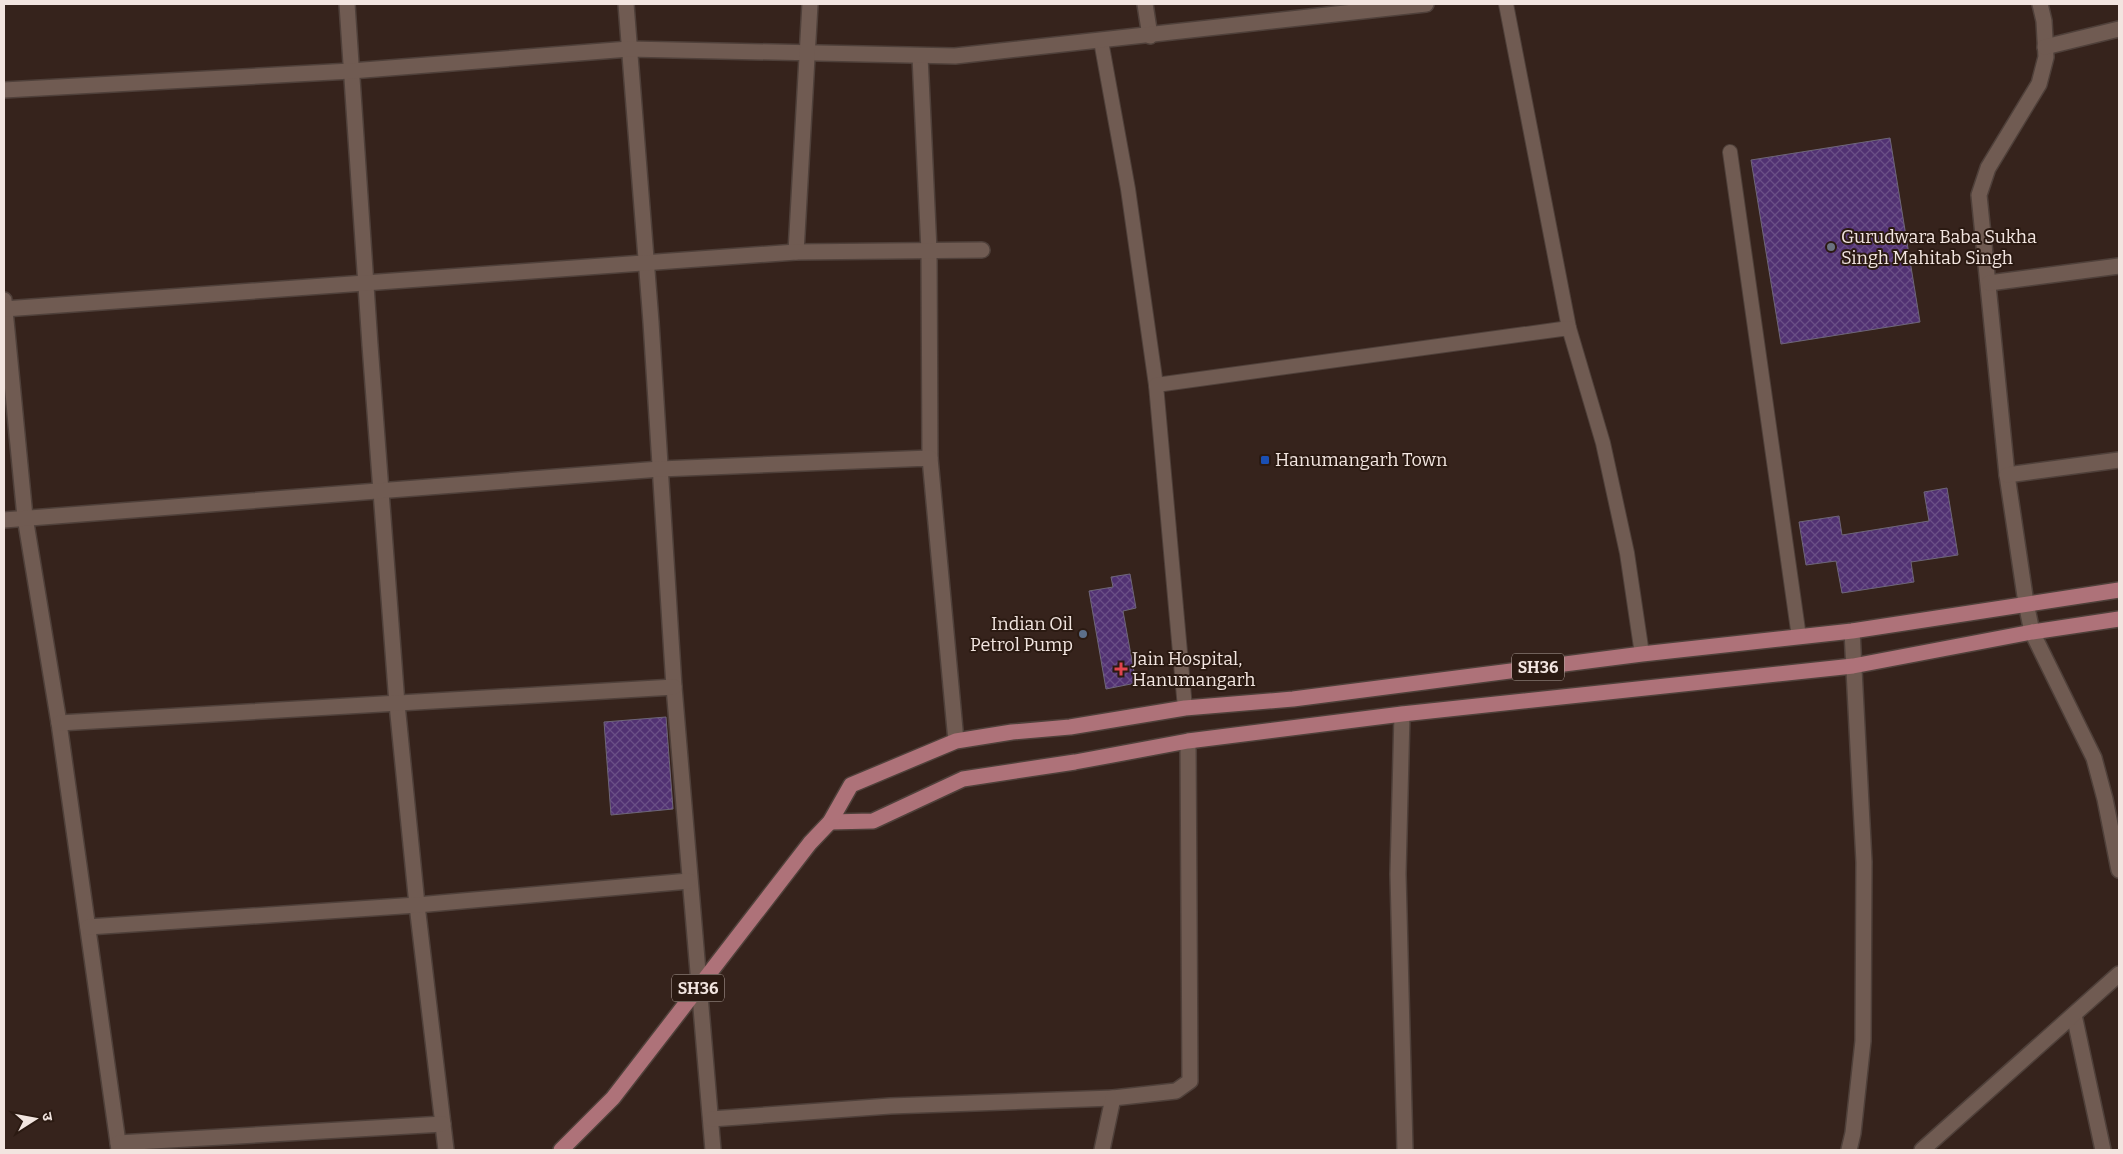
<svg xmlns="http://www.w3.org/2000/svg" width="2123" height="1154" font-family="Bitter,'Noto Sans Devanagari',serif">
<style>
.building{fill:url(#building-cross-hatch);stroke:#6e6679}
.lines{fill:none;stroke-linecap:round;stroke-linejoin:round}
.lane-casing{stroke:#4f403a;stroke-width:16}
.street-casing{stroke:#4f403a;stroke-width:18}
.primary-casing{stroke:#4f403a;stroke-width:18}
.lane{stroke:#705b52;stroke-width:14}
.street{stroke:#705b52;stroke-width:15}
.primary{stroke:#ae7279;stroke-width:15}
.worship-dot{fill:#6b7280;stroke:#2b1a12;stroke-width:2}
.transit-dot{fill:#1a4fb4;stroke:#2b1a12;stroke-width:2}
.service-dot{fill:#5c6f8a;stroke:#2b1a12;stroke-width:2}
.health-dot{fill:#e0444e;stroke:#2b1a12;stroke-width:2}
.labels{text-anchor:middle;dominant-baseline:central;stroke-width:4;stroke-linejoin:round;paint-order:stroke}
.shield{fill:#2b1a12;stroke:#b6a8a2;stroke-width:1}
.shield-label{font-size:16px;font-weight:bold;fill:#f2e5e0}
.poi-label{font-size:18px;fill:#f2e5e0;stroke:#2b1a12;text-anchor:start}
</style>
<defs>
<pattern id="building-cross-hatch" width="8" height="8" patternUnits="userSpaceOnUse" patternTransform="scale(1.25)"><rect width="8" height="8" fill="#513172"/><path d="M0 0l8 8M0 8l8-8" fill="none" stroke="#6a4f86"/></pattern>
</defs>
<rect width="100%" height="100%" fill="#36231c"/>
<g class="building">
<path d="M1890 138 1920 322 1781 344 1751 160Z"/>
<path d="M1947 488 1958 555 1911 562 1914 582 1842 593 1836 561 1806 565 1799 522 1839 516 1842 535 1929 521 1924 492Z"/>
<path d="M1130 574 1136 608 1123 611 1136 683 1106 689 1089 591 1113 587 1111 577Z"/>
<path d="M666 717 673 809 611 815 604 722Z"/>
</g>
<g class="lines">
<defs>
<g id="lane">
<path d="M1506 4 1569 328"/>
<path d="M1101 41 1128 189 1156 385"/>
<path d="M1730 152 1799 637"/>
<path d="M1185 708 1156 385 1569 328 1603 443 1627 553 1642 654"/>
</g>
<g id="street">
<path d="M347 4 370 345 397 704 417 905 446 1150"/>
<path d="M626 4 651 322 674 687 713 1150"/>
<path d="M1145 4 1150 36"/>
<path d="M2040 4 2044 21 2046 57 2039 84 1988 168 1979 195 2007 475 2026 603 2032 632 2094 758 2105 799 2119 870"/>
<path d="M2045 47 2119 29"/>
<path d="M920 56 929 251 930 458"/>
<path d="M4 90 351 71 629 49 955 56 1426 4"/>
<path d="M796 252 810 4"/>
<path d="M1989 283 2119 266"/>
<path d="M4 300 25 517 59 723 119 1150"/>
<path d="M4 309 796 252 982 250"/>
<path d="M2007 475 2119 460"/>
<path d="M4 520 660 469 930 458 956 741"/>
<path d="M1402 714 1398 874 1405 1150"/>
<path d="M59 723 674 687"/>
<path d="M88 927 417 905 689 881"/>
<path d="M2074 1015 2103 1150"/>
<path d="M711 1119 890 1106 1113 1098"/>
<path d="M118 1143 443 1124"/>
<path d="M1102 1150 1113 1098 1176 1091 1190 1081 1188 741"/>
<path d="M1849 1150 1853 1133 1863 1041 1864 862 1852 631"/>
<path d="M1922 1150 2119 974"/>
</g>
<g id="primary">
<path d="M830 822 873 821 963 779 1075 762 1188 741 1402 714 1853 666 2032 632 2119 619"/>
<path d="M561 1150 613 1098 810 843 830 822 851 785 956 741 1012 732 1070 727 1185 708 1293 699 1642 654 1852 631 2119 590"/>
</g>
</defs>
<use href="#lane" class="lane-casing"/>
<use href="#street" class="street-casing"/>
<use href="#primary" class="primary-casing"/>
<use href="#lane" class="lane"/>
<use href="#street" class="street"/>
<use href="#primary" class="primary"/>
</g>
<circle class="worship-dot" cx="1831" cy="247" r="5"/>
<rect class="transit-dot" x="1260" y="455" width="10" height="10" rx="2.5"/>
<circle class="service-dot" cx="1083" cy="634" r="5"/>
<path class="health-dot" d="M1118.5 661.5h5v5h5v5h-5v5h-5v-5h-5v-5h5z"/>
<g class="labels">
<g class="shield">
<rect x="1512" y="653.5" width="52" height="27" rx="4"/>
<rect x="672" y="974.5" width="52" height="27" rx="4"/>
</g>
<g class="shield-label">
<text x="1538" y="667">SH36</text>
<text x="698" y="988">SH36</text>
</g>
<g class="poi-label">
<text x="1841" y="237">Gurudwara Baba Sukha<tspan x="1841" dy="21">Singh Mahitab Singh</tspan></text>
<text x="1275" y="460">Hanumangarh Town</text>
<text x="1073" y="624" text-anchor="end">Indian Oil<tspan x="1073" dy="21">Petrol Pump</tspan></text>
<text x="1132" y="659">Jain Hospital,<tspan x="1132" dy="21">Hanumangarh</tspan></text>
</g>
</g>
<rect width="2123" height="1154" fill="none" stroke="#f2e5e0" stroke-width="10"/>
<g transform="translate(35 1119) rotate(79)" stroke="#2b1a12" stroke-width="4" paint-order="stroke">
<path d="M0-4L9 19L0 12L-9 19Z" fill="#f2e5e0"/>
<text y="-8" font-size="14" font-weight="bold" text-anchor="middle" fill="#f2e5e0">उ</text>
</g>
</svg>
